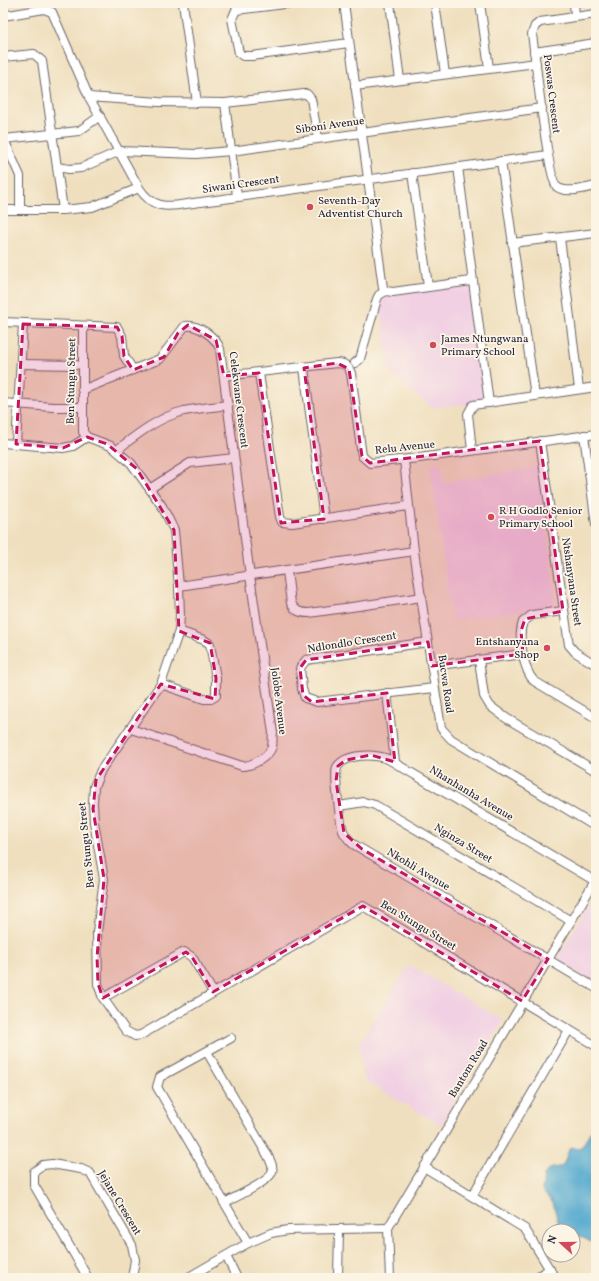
<svg xmlns="http://www.w3.org/2000/svg" width="599" height="1281" font-family="Vollkorn,serif">
<style>
.built{fill:#f1d0e3}
.water{fill:#53a9cf;stroke:#3a6685}
.lines{fill:none;stroke-linecap:round;stroke-linejoin:round}
.minor-casing{stroke:#6a6469;stroke-width:10}
.minor{stroke:#fff;stroke-width:8}
.marked{fill:#c2185b;fill-opacity:0.2;stroke:#c2185b;stroke-width:3;stroke-dasharray:8 5;stroke-linejoin:round}
.poi-dot{fill:#d1495b;stroke:#fcf5e5;stroke-width:1.5}
.labels{text-anchor:middle;dominant-baseline:central;stroke-width:3.5;stroke-linejoin:round;paint-order:stroke}
.street-label{font-size:11px;fill:#22223b;stroke:#fcf5e5}
.poi-label{font-size:11px;fill:#22223b;stroke:#fcf5e5;text-anchor:start}
</style>
<rect width="100%" height="100%" fill="#fcf5e5"/>
<filter id="ink" filterUnits="userSpaceOnUse"><feTurbulence type="fractalNoise" baseFrequency=".025" numOctaves="2"/><feDisplacementMap in="SourceGraphic" scale="8" xChannelSelector="R" yChannelSelector="G"/><feConvolveMatrix kernelMatrix="1 2 1 2 8 2 1 2 1" color-interpolation-filters="sRGB"/></filter>
<filter id="wash" filterUnits="userSpaceOnUse"><feTurbulence type="fractalNoise" baseFrequency=".012" numOctaves="4" result="noise"/><feDisplacementMap in="SourceGraphic" scale="16" xChannelSelector="R" yChannelSelector="G"/><feGaussianBlur stdDeviation="0.9" result="paint"/><feColorMatrix in="noise" values="0 0 0 0 0 0 0 0 0 0 0 0 0 0 0 0 0 1.4 0 .05"/><feComposite in="paint" operator="in"/></filter>
<g filter="url(#wash)">
<rect width="100%" height="100%" fill="#efdfbe"/>
<g class="built">
<path d="M471 281 489 403 431 407 389 372 380 302 385 296 393 292Z"/>
<path d="M441 463 443 483 539 466 556 603 551 608 452 620 430 466Z"/>
<path d="M596 892V984L560 962 559 956Z"/>
<path d="M409 965 503 1020 440 1125 364 1080 359 1043Z"/>
</g>
<path class="water" d="M590 1132H596V1239L591 1242 559 1225 553 1203 542 1191 544 1175 549 1169 563 1166 568 1152 572 1147 578 1149 583 1145Z"/>
</g>
<g filter="url(#ink)">
<g class="lines">
<defs>
<g id="minor">
<path d="M183 3 197 103"/>
<path d="M292 3 236 10 232 19 239 53 243 56H252L349 43"/>
<path d="M344 3 383 288 386 291 393 292 471 281"/>
<path d="M390 3 400 80"/>
<path d="M435 3 445 74"/>
<path d="M480 3 489 68"/>
<path d="M574 3 575 16"/>
<path d="M596 14 540 22 535 26 532 34C535 53 548 181 557 187 567 194 585 188 596 186"/>
<path d="M3 16 44 9 52 12 89 97 139 188C156 214 174 205 201 202L548 155"/>
<path d="M534 52 596 43"/>
<path d="M3 57 34 54 42 61 63 210"/>
<path d="M355 86 536 63"/>
<path d="M89 97 159 102 225 103 304 94H307L311 99 318 138"/>
<path d="M225 103 237 196"/>
<path d="M3 137 20 176V210"/>
<path d="M4 139 79 131 100 116"/>
<path d="M501 161 535 396"/>
<path d="M57 167 69 169 81 168 120 151 196 154 231 151 542 108"/>
<path d="M458 167 489 403"/>
<path d="M412 173 428 286"/>
<path d="M3 210H63L92 207 139 188"/>
<path d="M560 238 579 389"/>
<path d="M512 243 596 233"/>
<path d="M3 322 117 327 122 336 124 356 133 370"/>
<path d="M83 326V432L87 437 111 446 131 463 162 506 174 530 179 586 180 616 179 631 161 684 101 770 94 787 93 803 94 822 104 879 97 932 98 984 103 998 126 1031 135 1036 141 1035 363 906 596 1046"/>
<path d="M355 363 360 359 377 299 379 295 386 291"/>
<path d="M22 364 76 365"/>
<path d="M304 368 324 519"/>
<path d="M259 373 280 517 282 522 292 523 408 506"/>
<path d="M224 376 337 363C345 363 348 366 351 373L362 456 370 463 419 458 596 434"/>
<path d="M82 390 160 359 185 326C198 324 216 337 220 349L250 576 273 733C272 737 273 743 272 747 268 757 253 766 242 766L131 729"/>
<path d="M3 403 53 407H82"/>
<path d="M584 435 596 524"/>
<path d="M540 441 569 645 575 652 596 665"/>
<path d="M3 443 63 448 73 446 87 437"/>
<path d="M16 444 23 324"/>
<path d="M117 450C136 435 159 417 184 411 199 408 213 407 228 405"/>
<path d="M472 450 468 414 473 405 596 387"/>
<path d="M404 460 414 551 441 728 451 739 596 827"/>
<path d="M151 488 190 463 234 458"/>
<path d="M287 571 291 603C295 611 300 613 309 613L422 597"/>
<path d="M179 586 414 551"/>
<path d="M563 611 532 615 523 622C517 636 524 671 534 681L596 718"/>
<path d="M428 642 306 660 300 668 302 689 305 698 317 702 434 688"/>
<path d="M479 660 484 696 490 706 506 718 596 771"/>
<path d="M432 666 523 654"/>
<path d="M161 684 204 699H211L216 696V678L210 644 204 640 179 631"/>
<path d="M387 693 395 762"/>
<path d="M339 806 364 802 375 805 571 921"/>
<path d="M595 881 388 759C374 754 346 753 337 767 334 777 340 821 343 831 345 836 349 840 353 844L596 988"/>
<path d="M103 998 184 952 192 957 213 992"/>
<path d="M231 1038 160 1077 157 1087 248 1243"/>
<path d="M207 1052 268 1156C270 1161 274 1166 272 1172 270 1181 234 1198 224 1203"/>
<path d="M424 1167 525 1229 555 1278"/>
<path d="M472 1196 569 1030"/>
<path d="M226 1256 237 1278"/>
<path d="M88 1278 34 1185V1172L43 1165 52 1164 81 1169 90 1173 132 1245 135 1260 132 1278"/>
<path d="M187 1278 248 1243 271 1233 288 1230 388 1228"/>
<path d="M338 1278 339 1230"/>
<path d="M390 1278 388 1228 596 879"/>
<path d="M535 1278 550 1269"/>
</g>
</defs>
<use href="#minor" class="minor-casing"/>
<use href="#minor" class="minor"/>
</g>
</g>
<path class="marked" d="M23 324 117 327 122 336 124 356 133 370 164 357 178 333 188 325 216 340 224 376 259 373 281 523 324 519 304 368 337 363 349 369 362 456 370 463 540 441 563 611 525 619 521 631 523 654 432 666 428 642 306 660 300 668 303 695 312 702 387 693 395 762 371 755 346 760 338 766 336 781 344 833 362 849 548 959 522 1001 363 906 213 992 192 957 186 952 103 998 98 984 97 957 104 879 93 809 96 780 161 684 215 699 216 678 210 643 179 631 174 530 137 469 107 444 87 437 63 448 16 444Z"/>
<g class="poi-dot">
<circle cx="310" cy="207" r="4"/>
<circle cx="433" cy="345" r="4"/>
<circle cx="491" cy="517" r="4"/>
<circle cx="547" cy="648" r="4"/>
</g>
<g class="labels">
<g class="street-label">
<text transform="translate(551 94) rotate(83)">Poswas Crescent</text>
<text transform="translate(330 126) rotate(-8)">Siboni Avenue</text>
<text transform="translate(241 185) rotate(-8)">Siwani Crescent</text>
<text transform="translate(72 381) rotate(-89)">Ben Stungu Street</text>
<text transform="translate(238 400) rotate(83)">Celekwane Crescent</text>
<text transform="translate(405 448) rotate(-6)">Relu Avenue</text>
<text transform="translate(571 582) rotate(82)">Ntshanyana Street</text>
<text transform="translate(352 643) rotate(-9)">Ndlondlo Crescent</text>
<text transform="translate(445 684) rotate(82)">Bucwa Road</text>
<text transform="translate(278 701) rotate(83)">Jolobe Avenue</text>
<text transform="translate(471 794) rotate(31)">Nhanhanha Avenue</text>
<text transform="translate(463 844) rotate(31)">Nginza Street</text>
<text transform="translate(87 845) rotate(-96)">Ben Stungu Street</text>
<text transform="translate(418 870) rotate(31)">Nkohli Avenue</text>
<text transform="translate(418 926) rotate(31)">Ben Stungu Street</text>
<text transform="translate(469 1069) rotate(-59)">Bantom Road</text>
<text transform="translate(119 1203) rotate(59)">Jejane Crescent</text>
</g>
<g class="poi-label">
<text x="318" y="201">Seventh-Day<tspan x="318" dy="13">Adventist Church</tspan></text>
<text x="441" y="339">James Ntungwana<tspan x="441" dy="13">Primary School</tspan></text>
<text x="499" y="511">R H Godlo Senior<tspan x="499" dy="13">Primary School</tspan></text>
<text x="539" y="642" text-anchor="end">Entshanyana<tspan x="539" dy="13">Shop</tspan></text>
</g>
</g>
<rect width="599" height="1281" fill="none" stroke="#fcf5e5" stroke-width="16"/>
<g transform="translate(561 1243) rotate(291)"><circle r="19" fill="#fcf5e5" stroke="#a5a1a1"/>
<path d="M0-3L7 15L0 10L-7 15Z" fill="#d1495b"/>
<text y="-6" font-size="11" font-weight="bold" text-anchor="middle" fill="#22223b">N</text>
</g>
</svg>
